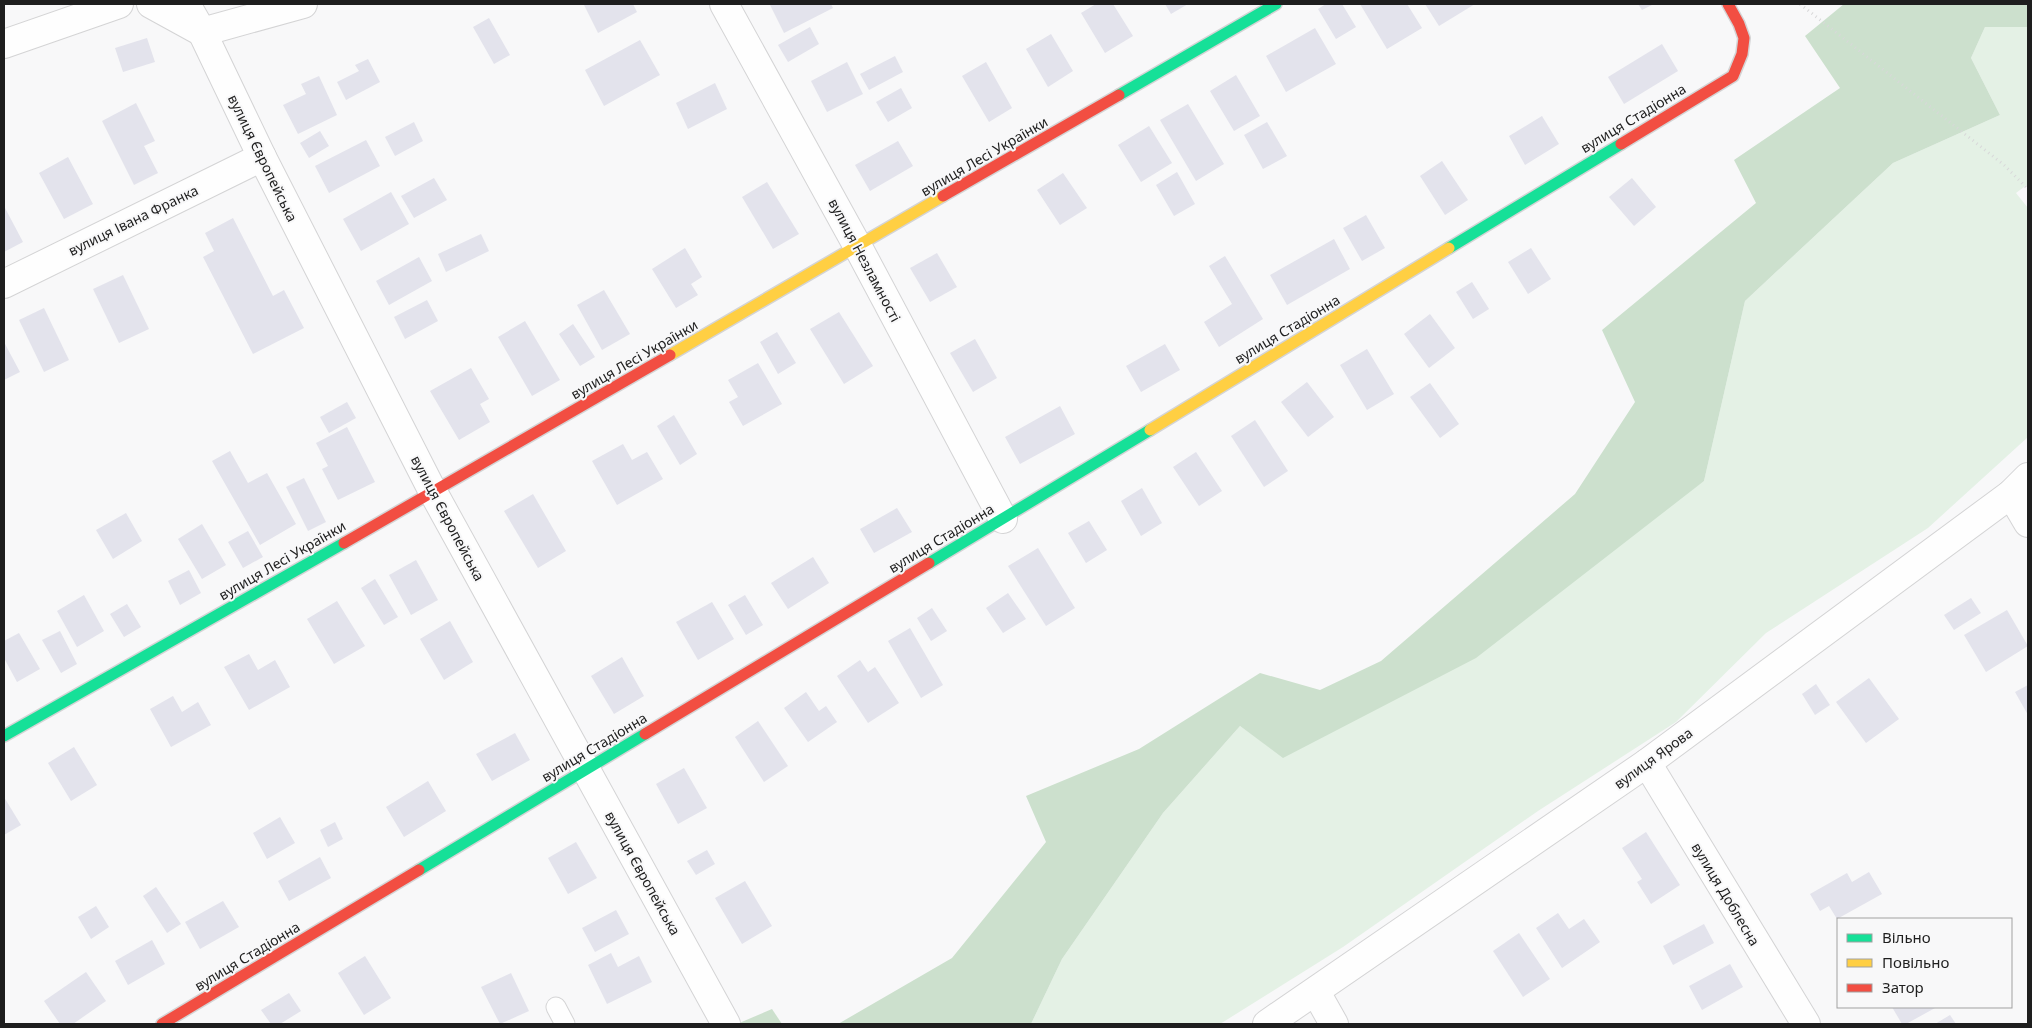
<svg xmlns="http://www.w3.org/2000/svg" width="2032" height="1028" font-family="'Noto Sans',sans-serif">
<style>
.green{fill:#e4f1e5}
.forest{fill:#cce0cd}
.building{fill:#e3e3ec}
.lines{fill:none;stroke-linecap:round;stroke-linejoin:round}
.lane-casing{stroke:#d4d4d5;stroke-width:21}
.street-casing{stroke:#d4d4d5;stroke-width:30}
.fast-casing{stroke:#d4d4d5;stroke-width:14}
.slow-casing{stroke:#d4d4d5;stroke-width:14}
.jam-casing{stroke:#d4d4d5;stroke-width:14}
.path{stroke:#d8d8d9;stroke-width:3;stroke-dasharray:1 4;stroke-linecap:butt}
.lane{stroke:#fefefe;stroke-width:19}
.street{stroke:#fefefe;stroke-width:28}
.fast{stroke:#16e098;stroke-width:11}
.slow{stroke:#ffcf43;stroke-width:11}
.jam{stroke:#f24e42;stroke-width:11}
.labels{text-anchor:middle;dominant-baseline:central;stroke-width:4;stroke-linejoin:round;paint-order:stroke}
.street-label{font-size:14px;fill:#1e1e1e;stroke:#f8f8f9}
</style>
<rect width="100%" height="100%" fill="#f8f8f9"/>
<path class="green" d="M1985 27H2028V184L2016 193 2028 208V437L1928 528 1766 633 1676 722 1538 811 1343 947 1220 1024H1031L1062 959 1163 813 1240 726 1283 757 1704 481 1745 301 1893 163 2000 115 1971 58Z"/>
<g class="forest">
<path d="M1844 4H2028V27H1985L1971 58 2000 115 1893 163 1745 301 1704 481 1476 658 1283 758 1240 726 1163 813 1062 959 1031 1024H838L952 958 1046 842 1026 796 1139 749 1260 673 1320 690 1381 661 1575 494 1635 402 1602 330 1756 203 1734 160 1840 88 1805 36Z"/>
<path d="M772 1009 782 1024H737Z"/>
</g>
<g class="building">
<path d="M587 4H633L637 12 598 33 584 5Z"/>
<path d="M773 4H831L833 8 784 33 770 5Z"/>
<path d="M1096 4H1113L1133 36 1105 53 1081 13Z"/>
<path d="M1165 4H1188L1171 14Z"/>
<path d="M1326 4H1342L1356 27 1336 39 1318 9Z"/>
<path d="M1360 4H1407L1422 28 1387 49Z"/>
<path d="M1425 4H1475L1439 26Z"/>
<path d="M1638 4H1654L1642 10Z"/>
<path d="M489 18 510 55 494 64 473 27Z"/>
<path d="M810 27 819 44 788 62 778 45Z"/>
<path d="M1315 28 1336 64 1286 92 1266 56Z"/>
<path d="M1051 34 1073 71 1048 87 1026 49Z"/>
<path d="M147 38 155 62 123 72 115 48Z"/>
<path d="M640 40 660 75 604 106 585 70Z"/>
<path d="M1662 44 1678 71 1624 104 1608 77Z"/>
<path d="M895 56 903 72 869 90 860 74Z"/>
<path d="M368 59 380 82 346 100 337 82 359 71 355 65Z"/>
<path d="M847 62 863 94 827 112 811 81Z"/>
<path d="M986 62 1012 108 989 122 962 76Z"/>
<path d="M1236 75 1260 116 1234 131 1210 91Z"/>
<path d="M319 76 337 115 298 134 283 105 306 94 301 84Z"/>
<path d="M715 83 727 109 688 129 676 103Z"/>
<path d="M901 88 912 108 888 122 876 102Z"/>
<path d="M136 103 155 141 144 146 158 173 134 185 102 121Z"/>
<path d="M1188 104 1224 164 1196 181 1160 120Z"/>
<path d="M1542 116 1559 144 1525 165 1509 136Z"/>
<path d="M414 122 423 141 395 156 385 137Z"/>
<path d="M1267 122 1287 156 1263 169 1244 135Z"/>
<path d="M1149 126 1172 163 1141 182 1118 145Z"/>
<path d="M320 131 329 146 309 158 300 143Z"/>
<path d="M366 140 380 166 329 193 315 166Z"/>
<path d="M898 141 913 166 870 191 855 165Z"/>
<path d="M68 157 93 204 64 219 39 173Z"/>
<path d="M1442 161 1468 200 1445 215 1420 176Z"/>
<path d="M1177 172 1195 204 1174 216 1156 185Z"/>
<path d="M1063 173 1087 208 1060 225 1037 190Z"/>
<path d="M434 178 447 200 414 218 401 196Z"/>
<path d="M1632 178 1656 207 1634 226 1609 197Z"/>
<path d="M767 182 799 234 773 249 742 197Z"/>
<path d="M391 192 409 224 361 251 343 219Z"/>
<path d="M4 206 23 242 4 252Z"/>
<path d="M1366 215 1385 248 1362 261 1343 228Z"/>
<path d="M233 218 273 296 284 290 304 328 253 354 203 257 214 251 205 233Z"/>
<path d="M481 234 489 251 446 272 438 254Z"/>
<path d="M1334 239 1350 269 1287 305 1270 275Z"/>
<path d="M685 248 702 277 691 284 698 295 676 308 652 269Z"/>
<path d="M1531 248 1551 279 1528 294 1508 262Z"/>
<path d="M937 253 957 287 930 302 910 268Z"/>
<path d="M1225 256 1263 319 1219 347 1204 322 1232 304 1209 266Z"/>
<path d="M419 257 432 281 389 305 376 281Z"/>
<path d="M123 275 149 329 119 343 93 289Z"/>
<path d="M1472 282 1489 309 1473 319 1456 292Z"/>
<path d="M604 290 630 334 602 350 577 305Z"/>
<path d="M427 300 438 321 405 339 394 317Z"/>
<path d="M44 308 69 360 44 372 19 320Z"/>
<path d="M839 312 873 366 844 384 810 329Z"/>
<path d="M1430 314 1455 348 1429 368 1404 334Z"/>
<path d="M525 321 560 380 532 396 498 337Z"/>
<path d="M573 324 595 357 580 366 559 334Z"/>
<path d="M777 332 796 363 778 374 760 342Z"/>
<path d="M975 339 997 378 973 392 950 353Z"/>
<path d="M4 342 20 372 4 380Z"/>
<path d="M1165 344 1180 370 1141 392 1126 366Z"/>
<path d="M1367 349 1394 394 1367 410 1340 365Z"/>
<path d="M758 363 782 404 743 426 729 402 738 397 728 380Z"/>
<path d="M471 368 489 399 480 404 490 422 459 440 430 391Z"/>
<path d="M1307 382 1334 417 1308 437 1281 402Z"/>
<path d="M1430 383 1459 424 1440 438 1410 397Z"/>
<path d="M347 402 356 418 329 433 320 417Z"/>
<path d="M1060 406 1075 434 1020 464 1005 437Z"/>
<path d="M674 415 697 454 680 465 657 426Z"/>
<path d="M1255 420 1288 471 1264 487 1231 436Z"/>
<path d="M347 427 375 482 338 500 322 469 328 466 316 443Z"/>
<path d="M623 444 632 460 647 452 663 479 617 505 592 461Z"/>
<path d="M230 451 248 483 267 473 296 524 260 545 212 461Z"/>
<path d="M1196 452 1222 491 1199 506 1173 467Z"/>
<path d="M304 478 326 522 308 531 286 487Z"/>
<path d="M1142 488 1162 523 1141 536 1121 501Z"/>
<path d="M533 494 566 551 538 568 504 511Z"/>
<path d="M897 508 912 532 874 553 860 529Z"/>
<path d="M126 513 142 541 113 559 96 530Z"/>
<path d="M1089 521 1107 550 1086 563 1068 533Z"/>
<path d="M202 524 226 565 202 579 178 539Z"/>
<path d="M248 531 263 557 243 568 228 542Z"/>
<path d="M1038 548 1075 608 1046 626 1008 566Z"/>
<path d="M813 557 829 583 788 609 771 583Z"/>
<path d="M416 560 438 600 411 615 389 575Z"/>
<path d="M189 570 201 593 180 605 168 581Z"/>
<path d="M375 579 398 617 384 625 361 588Z"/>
<path d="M1008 593 1026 619 1003 633 986 608Z"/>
<path d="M84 595 104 631 77 647 57 611Z"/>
<path d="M745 595 763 625 746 635 728 605Z"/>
<path d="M1971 598 1981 613 1954 630 1944 615Z"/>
<path d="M337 601 365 646 334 664 307 619Z"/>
<path d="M712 602 734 639 698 660 676 622Z"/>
<path d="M127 604 141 627 124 637 110 614Z"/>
<path d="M932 608 947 631 931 641 917 618Z"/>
<path d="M2007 610 2028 646 1986 672 1964 635Z"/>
<path d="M450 621 473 662 444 680 420 639Z"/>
<path d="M910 628 943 685 921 698 888 641Z"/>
<path d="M60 631 77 664 61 673 42 640Z"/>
<path d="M19 633 40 669 17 682 4 658V641Z"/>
<path d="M249 654 258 670 275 660 290 687 249 710 224 667Z"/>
<path d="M622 657 644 696 614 714 591 676Z"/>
<path d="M860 660 868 672 875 667 899 703 868 723 837 676Z"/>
<path d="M1869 678 1899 719 1866 743 1836 702Z"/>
<path d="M1816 684 1830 705 1815 715 1802 694Z"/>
<path d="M2028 685V715L2015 692Z"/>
<path d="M806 692 819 711 826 706 837 722 808 742 784 708Z"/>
<path d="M173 696 182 712 198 702 211 725 171 747 150 709Z"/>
<path d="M758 721 788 766 764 782 735 737Z"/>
<path d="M515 733 530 760 492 781 476 754Z"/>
<path d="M74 747 97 785 71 801 48 763Z"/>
<path d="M684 768 707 808 678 824 656 784Z"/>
<path d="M428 781 446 811 404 837 386 807Z"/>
<path d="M4 797 21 825 4 835Z"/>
<path d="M280 817 295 843 267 859 253 833Z"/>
<path d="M335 822 343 839 328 847 320 830Z"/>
<path d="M1646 832 1680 885 1651 904 1637 882 1642 879 1622 848Z"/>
<path d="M576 842 597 878 568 894 548 858Z"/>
<path d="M707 850 715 864 696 875 687 861Z"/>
<path d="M320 857 331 878 289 901 278 881Z"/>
<path d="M1869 872 1882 894 1837 919 1829 906 1820 911 1810 894 1847 873 1852 882Z"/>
<path d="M745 881 772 926 742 944 715 898Z"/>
<path d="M156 887 181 924 167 933 143 896Z"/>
<path d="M223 901 239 927 200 949 185 922Z"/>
<path d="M96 906 109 927 91 939 78 917Z"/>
<path d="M616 910 629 934 595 952 582 928Z"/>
<path d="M1558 913 1569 929 1584 919 1600 942 1562 968 1536 928Z"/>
<path d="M1704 924 1714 943 1673 965 1663 946Z"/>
<path d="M1519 933 1550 979 1523 997 1493 951Z"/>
<path d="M152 940 165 964 128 985 115 961Z"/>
<path d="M611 953 618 967 639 956 652 982 607 1004 588 965Z"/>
<path d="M365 956 391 998 364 1015 338 973Z"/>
<path d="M1730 964 1743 987 1702 1010 1689 986Z"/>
<path d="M86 972 106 1001 73 1024H60L44 1001Z"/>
<path d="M511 973 529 1011 500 1024 481 987Z"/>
<path d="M289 993 301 1011 280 1024H271L261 1010Z"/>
<path d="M1892 1007H1934L1935 1008 1906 1024H1902Z"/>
<path d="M1950 1015 1956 1024H1935Z"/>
</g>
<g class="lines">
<defs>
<path id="lane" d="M556 1007 565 1024"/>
<g id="street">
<path d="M151 4 202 32 303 4"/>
<path d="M186 4 202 32 262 157 433 492 726 1024"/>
<path d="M724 4 858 247 1003 519"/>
<path d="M4 44 119 4"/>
<path d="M4 284 262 157"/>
<path d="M2011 494 2028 523"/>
<path d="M1647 763 1806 1024"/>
<path d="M1316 992 1334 1024"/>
<path d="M1267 1024 1647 763 2011 494 2028 477"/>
</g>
<g id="fast">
<path d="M1119 95 1276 4"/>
<path d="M1449 248 1621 144"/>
<path d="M929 563 1150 430"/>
<path d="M4 736 344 543"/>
<path d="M419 870 645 734"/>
</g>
<g id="slow">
<path d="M670 355 943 196"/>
<path d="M1150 430 1449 248"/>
</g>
<g id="jam">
<path d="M1621 144 1733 76 1742 54 1744 38 1739 24 1728 4"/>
<path d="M943 196 1119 95"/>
<path d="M344 543 670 355"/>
<path d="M645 734 929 563"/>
<path d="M162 1024 419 870"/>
</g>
</defs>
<use href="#lane" class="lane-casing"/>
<use href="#street" class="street-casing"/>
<use href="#fast" class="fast-casing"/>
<use href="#slow" class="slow-casing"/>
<use href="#jam" class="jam-casing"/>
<path class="path" d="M1800 4 2004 165 2028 189"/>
<use href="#lane" class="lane"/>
<use href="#street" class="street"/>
<use href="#fast" class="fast"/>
<use href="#slow" class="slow"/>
<use href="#jam" class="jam"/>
</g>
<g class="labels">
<g class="street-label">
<text transform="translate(1633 118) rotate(-31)">вулиця Стадіонна</text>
<text transform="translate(984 156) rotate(-30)">вулиця Лесі Українки</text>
<text transform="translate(263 158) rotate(64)">вулиця Європейська</text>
<text transform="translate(133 220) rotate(-26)">вулиця Івана Франка</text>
<text transform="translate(865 260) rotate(62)">вулиця Незламності</text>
<text transform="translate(1287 329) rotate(-31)">вулиця Стадіонна</text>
<text transform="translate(634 359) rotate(-30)">вулиця Лесі Українки</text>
<text transform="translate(448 518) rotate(62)">вулиця Європейська</text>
<text transform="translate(941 538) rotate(-31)">вулиця Стадіонна</text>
<text transform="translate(282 560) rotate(-30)">вулиця Лесі Українки</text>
<text transform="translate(594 747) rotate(-31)">вулиця Стадіонна</text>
<text transform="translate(1653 758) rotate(-36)">вулиця Ярова</text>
<text transform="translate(643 873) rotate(61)">вулиця Європейська</text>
<text transform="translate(1726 894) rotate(59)">вулиця Доблесна</text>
<text transform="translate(247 956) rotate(-31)">вулиця Стадіонна</text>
</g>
</g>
<rect width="2032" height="1028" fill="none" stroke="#1e1e1e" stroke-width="10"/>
<rect x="1837" y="918" width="175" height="90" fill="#f8f8f9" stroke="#a1a1a1"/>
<rect x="1847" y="934" width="25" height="8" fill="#16e098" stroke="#a1a1a1"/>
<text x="1882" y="943" font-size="15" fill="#1e1e1e">Вільно</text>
<rect x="1847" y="959" width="25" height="8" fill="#ffcf43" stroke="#a1a1a1"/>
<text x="1882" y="968" font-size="15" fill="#1e1e1e">Повільно</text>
<rect x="1847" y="984" width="25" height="8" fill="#f24e42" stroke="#a1a1a1"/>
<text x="1882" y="993" font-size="15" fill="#1e1e1e">Затор</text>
</svg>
